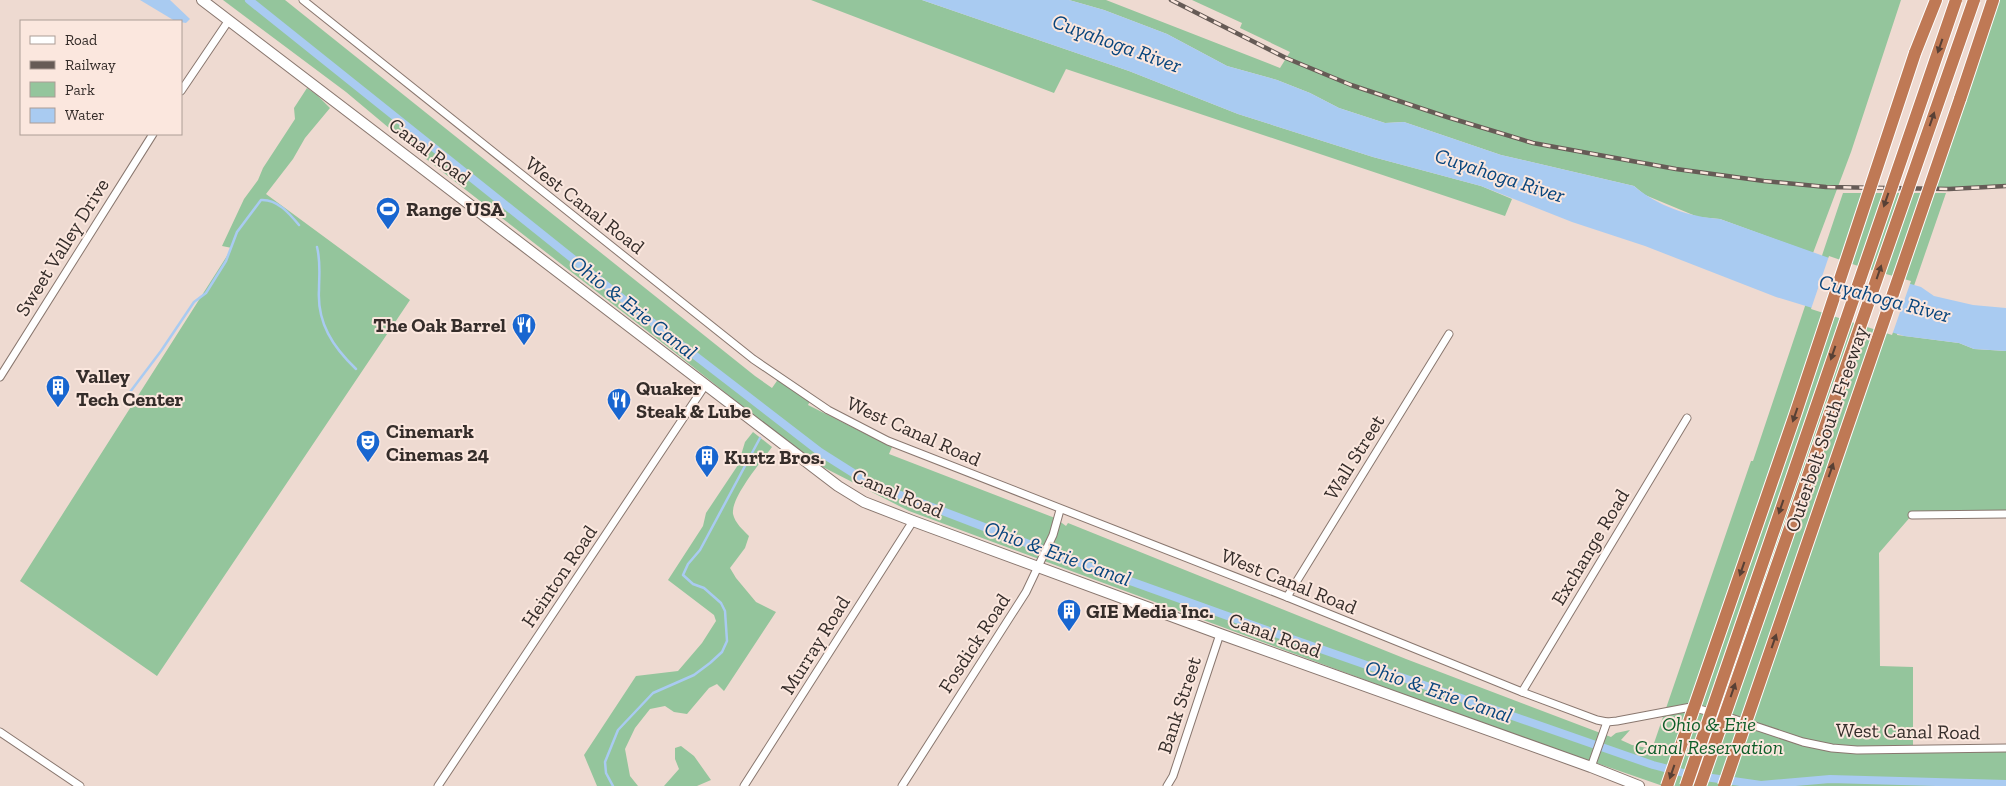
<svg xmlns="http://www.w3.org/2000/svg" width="2006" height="786" font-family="'Zilla Slab',serif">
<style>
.green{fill:#94c59c}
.water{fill:#a9cbf1}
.pier{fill:#eedad1}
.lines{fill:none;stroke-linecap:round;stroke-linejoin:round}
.stream{stroke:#a9cbf1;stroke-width:2.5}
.canal{stroke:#a9cbf1;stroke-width:8}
.street-casing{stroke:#89776f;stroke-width:9}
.secondary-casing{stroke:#89776f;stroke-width:12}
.highway-casing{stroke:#fff;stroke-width:14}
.street{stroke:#fff;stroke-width:7}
.secondary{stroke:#fff;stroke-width:10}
.highway{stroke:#bf7955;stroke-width:12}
.rail-casing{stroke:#665b56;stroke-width:4.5}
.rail{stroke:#fbe7de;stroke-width:2.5;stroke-dasharray:8;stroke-linecap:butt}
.highway-bridge-casing{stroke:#fff;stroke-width:14;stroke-linecap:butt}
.highway-bridge{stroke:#bf7955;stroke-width:12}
.oneway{fill:#584035}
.labels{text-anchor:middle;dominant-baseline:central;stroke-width:4;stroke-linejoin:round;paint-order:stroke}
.street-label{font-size:20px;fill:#352d2a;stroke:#fbe7de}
.poi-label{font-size:20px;font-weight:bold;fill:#352d2a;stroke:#fbe7de;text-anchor:start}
.park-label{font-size:20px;font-style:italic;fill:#0d5d28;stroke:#fbe7de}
.water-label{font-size:21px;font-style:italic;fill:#08457d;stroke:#fbe7de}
</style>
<rect width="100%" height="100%" fill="#eedad1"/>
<g class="green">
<path d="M223 0H285L755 376 772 388 779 378 810 401 808 405 892 447 889 454 1055 518 1066 526 1068 523 1406 659 1611 737 1616 733 1630 730 1621 740 1632 745 1652 749 1751 461H1753L1843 193H1946L1897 335 1959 343 1974 349 2006 351V514L1912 515 1879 553 1880 666 1913 667V749L2006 751V786H1663L1495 728 909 511 811 461 673 351 426 159 346 92Z"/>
<path d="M811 0H922L1129 71 1238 114 1373 157 1481 186 1512 199 1505 216 1066 69 1054 93Z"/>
<path d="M1069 0H1106L1280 68 1290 52 1240 28 1242 23 1192 0H1901L1851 152 1813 253 1720 219 1698 217 1645 195 1634 186 1501 155 1404 122 1385 123 1339 108 1310 93 1277 80 1227 66 1167 34 1104 10Z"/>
<path d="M1995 0H2006V186L1949 189H1926Z"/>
<path d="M307 88 317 95 330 108 305 138 293 159 266 194 410 300 157 676 20 581 232 248 222 246 244 199 258 180 263 168 295 119 294 108Z"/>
<path d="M753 432 772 447C762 461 731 497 733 514 735 523 743 530 749 536L745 548 730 568 736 578 756 602 776 612 724 691 717 684 709 688 687 714 674 712 665 706 650 709 635 728 625 749 630 776 638 786H597L584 755 636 676 678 671 702 643 716 621 714 615 668 580 703 526 706 513 738 465 745 442Z"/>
<path d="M681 746 694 756 711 780 697 786H664L679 769 675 759V748Z"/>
</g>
<g class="water">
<path d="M140 0H170L190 19 186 23 175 21Z"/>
<path d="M922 0H1069L1104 10 1167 34 1227 66 1277 80 1310 93 1339 108 1385 123 1404 122 1501 155 1634 186C1657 206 1690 217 1720 219L1860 269 1921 287 1934 296 1973 305 2006 308V351L1974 349 1959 343 1904 336 1776 297 1645 246 1572 222 1481 186 1373 157 1238 114 1129 71Z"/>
</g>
<path class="pier" d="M1829 256 1861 267 1911 281 1892 335 1811 309Z"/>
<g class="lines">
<g class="stream">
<path d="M317 247C321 263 319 275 319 290 317 323 333 347 356 369"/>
<path d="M124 400 161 351 194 302 206 293 226 261 237 232 261 200C277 199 289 213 299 225"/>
<path d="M613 786 606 773 605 762 618 730 653 693 694 675 710 663 722 652 727 641 725 611 721 603 704 588 693 584 683 575 688 564 700 550 760 438"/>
</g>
<path class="canal" d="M249 0 667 334 820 452 869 483 1055 554 1272 632 1653 765 1691 775 1761 785 1830 779 2006 784"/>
<defs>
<g id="street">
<path d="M303 0 753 359 828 410 888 441 1287 597 1522 692 1597 720 1607 722 1617 721 1691 707 1722 715 1803 742 1832 748 1857 750 2006 748"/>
<path d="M181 91 229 20"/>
<path d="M0 377 153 134"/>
<path d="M1912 515 2006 514"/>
<path d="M1287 597 1449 334"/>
<path d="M1522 692 1687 418"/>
<path d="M0 732 80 786"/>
<path d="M1591 767 1607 722"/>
<path d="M438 786 706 384"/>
<path d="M744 786 913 521"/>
<path d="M902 786 1026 592 1053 535 1060 510"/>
<path d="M1167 786 1173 776 1220 634"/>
</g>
<path id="secondary" d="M202 0 838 486 864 502 913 521 1220 634 1591 767 1639 786"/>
<g id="highway">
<path d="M1915 53 1936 0"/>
<path d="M1960 99 1993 0"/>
</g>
</defs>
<use href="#street" class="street-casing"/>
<use href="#secondary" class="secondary-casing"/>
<use href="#highway" class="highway-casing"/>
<use href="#street" class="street"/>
<use href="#secondary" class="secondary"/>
<use href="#highway" class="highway"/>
<defs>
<path id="rail" d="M1171 0 1286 58 1351 85 1447 117 1533 143 1676 169 1764 181 1826 187 1949 189 2006 186"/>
</defs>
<use href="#rail" class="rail-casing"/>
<use href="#rail" class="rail"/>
<defs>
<g id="highway-bridge">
<path d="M1667 786 1795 415 1915 53"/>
<path d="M1686 786 1956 0"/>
<path d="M1700 786 1974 0"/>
<path d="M1724 786 1960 99"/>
</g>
</defs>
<use href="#highway-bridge" class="highway-bridge-casing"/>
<use href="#highway-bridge" class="highway-bridge"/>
</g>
<defs><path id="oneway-solid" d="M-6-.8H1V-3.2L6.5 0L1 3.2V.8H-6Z" transform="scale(1.25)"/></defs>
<g class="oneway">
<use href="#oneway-solid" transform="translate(1940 46) rotate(109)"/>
<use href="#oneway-solid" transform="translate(1932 119) rotate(-71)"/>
<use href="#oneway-solid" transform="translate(1886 200) rotate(109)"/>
<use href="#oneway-solid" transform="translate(1879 272) rotate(-71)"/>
<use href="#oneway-solid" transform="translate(1833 353) rotate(109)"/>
<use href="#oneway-solid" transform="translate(1795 415) rotate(109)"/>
<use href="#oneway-solid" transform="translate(1831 470) rotate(-71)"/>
<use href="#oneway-solid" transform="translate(1781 507) rotate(109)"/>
<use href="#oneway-solid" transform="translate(1742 569) rotate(109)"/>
<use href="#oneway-solid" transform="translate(1774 641) rotate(-71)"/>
<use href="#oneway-solid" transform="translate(1733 690) rotate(-71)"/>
<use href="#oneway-solid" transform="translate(1672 772) rotate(109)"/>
</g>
<defs>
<symbol id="stadium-pin" viewBox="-11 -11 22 30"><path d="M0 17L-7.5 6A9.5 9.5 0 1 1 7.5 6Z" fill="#1866d0" stroke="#fbe7de"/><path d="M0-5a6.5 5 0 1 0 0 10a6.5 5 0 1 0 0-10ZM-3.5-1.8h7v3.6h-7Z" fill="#fff"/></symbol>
<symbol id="restaurant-pin" viewBox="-11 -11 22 30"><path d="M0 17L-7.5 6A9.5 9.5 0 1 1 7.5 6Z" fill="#1866d0" stroke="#fbe7de"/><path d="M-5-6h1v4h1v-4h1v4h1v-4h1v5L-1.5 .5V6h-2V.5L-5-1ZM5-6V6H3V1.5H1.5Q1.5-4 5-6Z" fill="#fff"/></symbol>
<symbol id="building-pin" viewBox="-11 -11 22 30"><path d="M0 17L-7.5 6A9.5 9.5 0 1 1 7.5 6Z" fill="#1866d0" stroke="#fbe7de"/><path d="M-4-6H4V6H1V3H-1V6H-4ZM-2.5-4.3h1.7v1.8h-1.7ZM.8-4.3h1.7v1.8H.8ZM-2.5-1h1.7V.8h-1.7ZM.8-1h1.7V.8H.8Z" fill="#fff"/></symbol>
<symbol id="theatre-pin" viewBox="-11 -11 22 30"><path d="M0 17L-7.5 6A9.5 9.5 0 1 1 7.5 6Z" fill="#1866d0" stroke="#fbe7de"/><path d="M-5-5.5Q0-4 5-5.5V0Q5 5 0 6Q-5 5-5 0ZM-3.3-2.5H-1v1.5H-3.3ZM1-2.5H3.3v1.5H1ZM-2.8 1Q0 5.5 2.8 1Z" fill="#fff"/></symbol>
</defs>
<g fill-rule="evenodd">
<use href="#stadium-pin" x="374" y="195" width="28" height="38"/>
<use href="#restaurant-pin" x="510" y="311" width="28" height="38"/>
<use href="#building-pin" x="44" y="373" width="28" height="38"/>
<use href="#restaurant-pin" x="605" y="386" width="28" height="38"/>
<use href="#theatre-pin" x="354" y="428" width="28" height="38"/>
<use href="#building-pin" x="693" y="443" width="28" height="38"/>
<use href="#building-pin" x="1055" y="597" width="28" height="38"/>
</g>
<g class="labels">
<g class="street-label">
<text transform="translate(430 151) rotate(37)">Canal Road</text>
<text transform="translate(585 205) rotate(38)">West Canal Road</text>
<text transform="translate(62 247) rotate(-58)">Sweet Valley Drive</text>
<text transform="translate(1826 429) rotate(-71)">Outerbelt South Freeway</text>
<text transform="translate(914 431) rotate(24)">West Canal Road</text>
<text transform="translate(1354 457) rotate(-58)">Wall Street</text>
<text transform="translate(898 493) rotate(23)">Canal Road</text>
<text transform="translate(1590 547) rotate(-59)">Exchange Road</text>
<text transform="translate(559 576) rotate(-56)">Heinton Road</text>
<text transform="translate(1289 581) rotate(22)">West Canal Road</text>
<text transform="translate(1275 635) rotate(20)">Canal Road</text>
<text transform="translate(974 643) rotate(-57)">Fosdick Road</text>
<text transform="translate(815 645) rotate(-58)">Murray Road</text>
<text transform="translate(1179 705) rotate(-72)">Bank Street</text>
<text transform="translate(1908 731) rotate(1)">West Canal Road</text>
</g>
<g class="poi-label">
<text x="406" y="209">Range USA</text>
<text x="506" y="325" text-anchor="end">The Oak Barrel</text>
<text x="76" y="376">Valley<tspan x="76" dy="23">Tech Center</tspan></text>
<text x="636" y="388">Quaker<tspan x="636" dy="23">Steak &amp; Lube</tspan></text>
<text x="386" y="431">Cinemark<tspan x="386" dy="23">Cinemas 24</tspan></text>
<text x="724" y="457">Kurtz Bros.</text>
<text x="1086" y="611">GIE Media Inc.</text>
</g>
<g class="park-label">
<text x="1709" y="724">Ohio &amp; Erie<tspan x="1709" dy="23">Canal Reservation</tspan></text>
</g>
<g class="water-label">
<text transform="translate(1117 43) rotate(20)">Cuyahoga River</text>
<text transform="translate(1500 175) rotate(18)">Cuyahoga River</text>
<text transform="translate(1885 298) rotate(15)">Cuyahoga River</text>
<text transform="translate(634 307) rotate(38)">Ohio &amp; Erie Canal</text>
<text transform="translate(1058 553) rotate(20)">Ohio &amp; Erie Canal</text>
<text transform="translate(1439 691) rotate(19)">Ohio &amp; Erie Canal</text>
</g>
</g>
<rect x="20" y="20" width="162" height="115" fill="#fbe7de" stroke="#ac9d96"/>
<rect x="30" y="36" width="25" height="8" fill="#ffffff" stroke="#ac9d96"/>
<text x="65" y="45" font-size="15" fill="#352d2a">Road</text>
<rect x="30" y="61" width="25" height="8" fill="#665b56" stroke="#ac9d96"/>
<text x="65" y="70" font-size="15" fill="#352d2a">Railway</text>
<rect x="30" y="82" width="25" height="15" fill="#94c59c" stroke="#ac9d96"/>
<text x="65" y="95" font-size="15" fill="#352d2a">Park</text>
<rect x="30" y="108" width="25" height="15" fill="#a9cbf1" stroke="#ac9d96"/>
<text x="65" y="120" font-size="15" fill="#352d2a">Water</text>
</svg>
